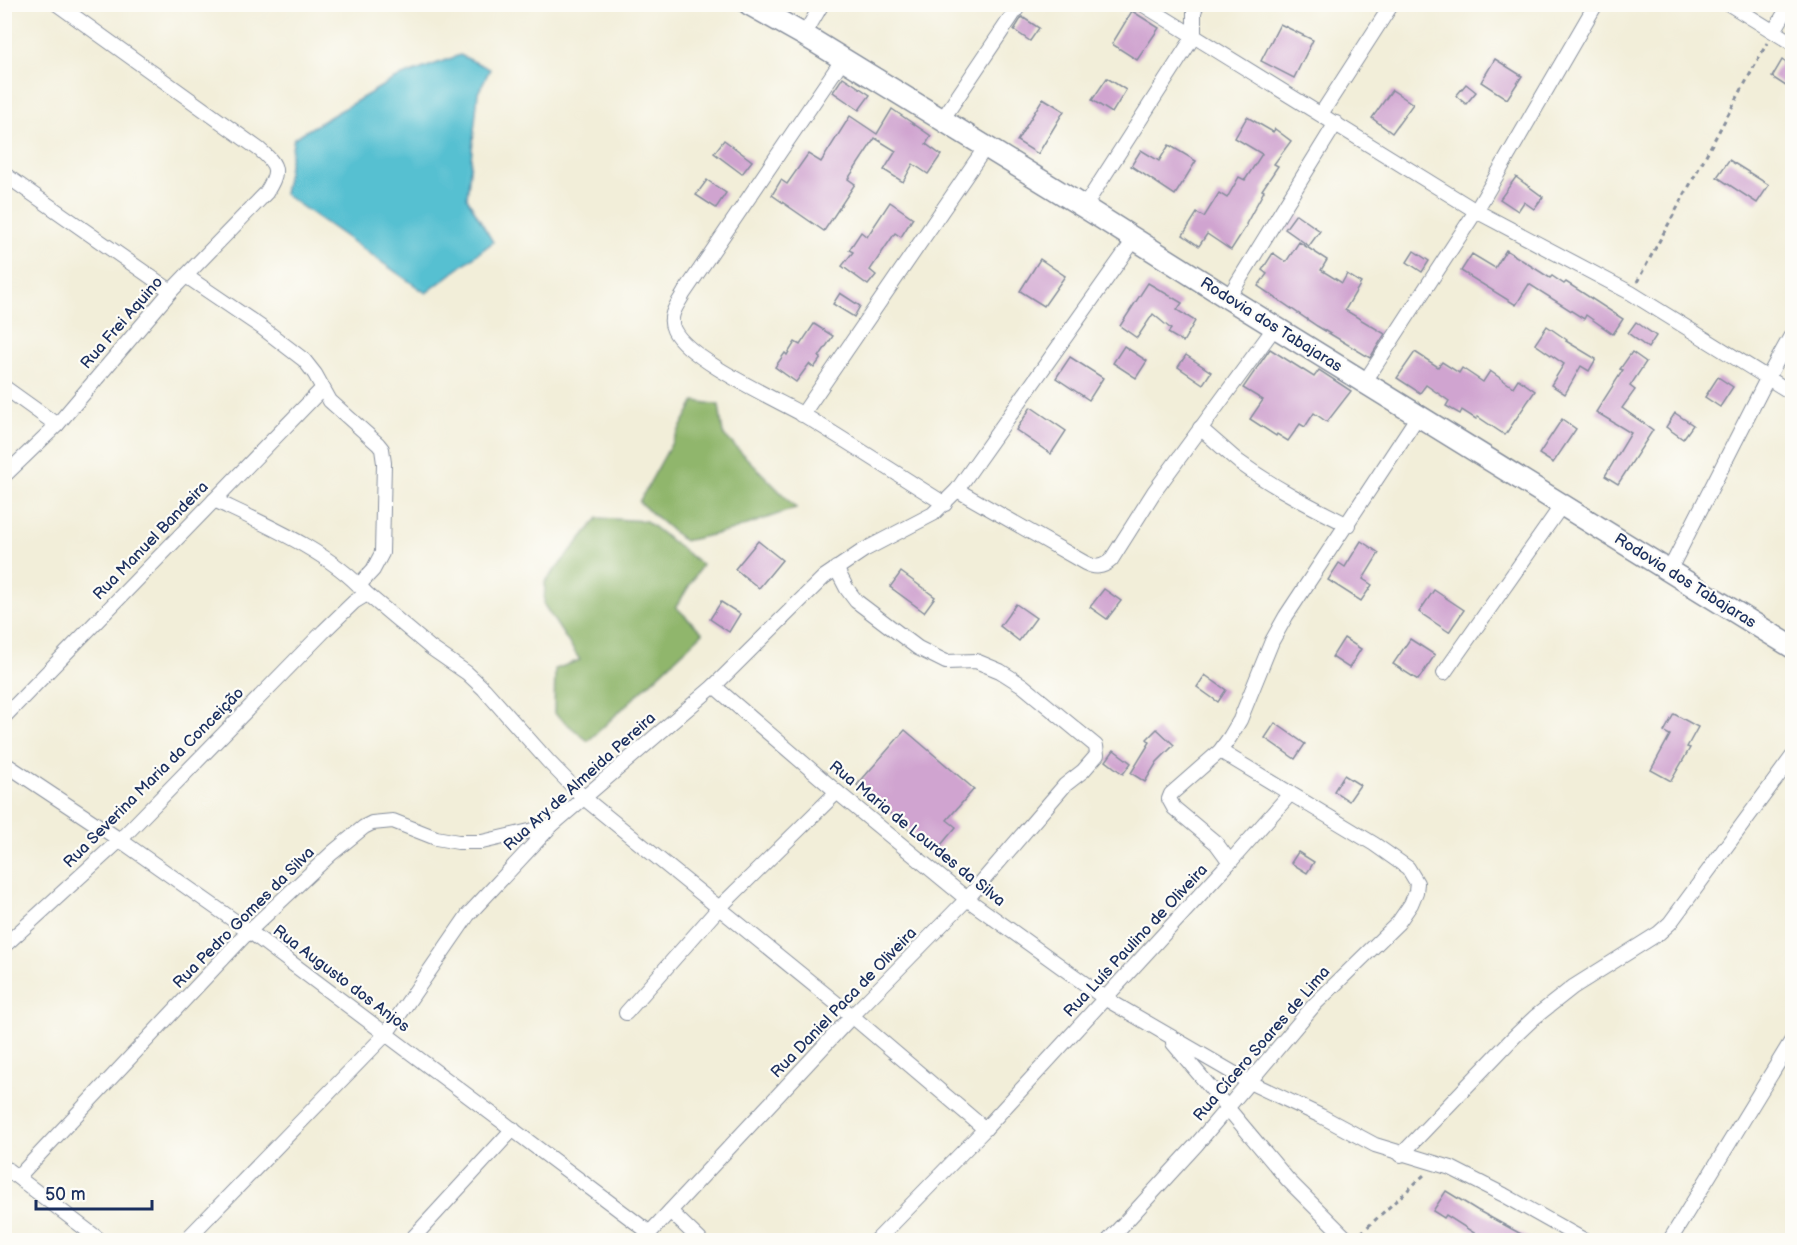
<svg xmlns="http://www.w3.org/2000/svg" width="1797" height="1245" font-family="'Balsamiq Sans',sans-serif">
<style>
.forest{fill:#90b66c;stroke:#567265;stroke-width:1.5}
.water{fill:#56c0d1;stroke:#387898;stroke-width:1.5}
.building{fill:#d0a4d0}
.lines{fill:none;stroke-linecap:round;stroke-linejoin:round}
.minor-casing{stroke:#868e9c;stroke-width:16}
.primary-casing{stroke:#868e9c;stroke-width:24}
.path{stroke:#868e9c;stroke-width:3;stroke-dasharray:4.5 4.5;stroke-linecap:butt}
.minor{stroke:#fff;stroke-width:14}
.primary{stroke:#fff;stroke-width:21}
.labels{text-anchor:middle;dominant-baseline:central;stroke-width:4.5;stroke-linejoin:round;paint-order:stroke}
.street-label{font-size:16px;fill:#1b2f5e;stroke:#fdfcf7}
</style>
<rect width="100%" height="100%" fill="#fdfcf7"/>
<filter id="ink" filterUnits="userSpaceOnUse"><feTurbulence type="fractalNoise" baseFrequency=".0167" numOctaves="2"/><feDisplacementMap in="SourceGraphic" scale="12" xChannelSelector="R" yChannelSelector="G"/><feConvolveMatrix kernelMatrix="1 2 1 2 8 2 1 2 1" color-interpolation-filters="sRGB"/></filter>
<filter id="wash" filterUnits="userSpaceOnUse"><feTurbulence type="fractalNoise" baseFrequency=".008" numOctaves="4" result="noise"/><feDisplacementMap in="SourceGraphic" scale="24" xChannelSelector="R" yChannelSelector="G"/><feGaussianBlur stdDeviation="1.35" result="paint"/><feColorMatrix in="noise" values="0 0 0 0 0 0 0 0 0 0 0 0 0 0 0 0 0 1.4 0 .05"/><feComposite in="paint" operator="in"/></filter>
<g filter="url(#wash)">
<rect width="100%" height="100%" fill="#f2eed9"/>
<g class="forest">
<path d="M695 401 719 405 723 434 796 508 730 531 684 541 639 502Z"/>
<path d="M598 518 646 521 702 565 676 607 703 633 588 741 554 713 555 669 580 660 544 605 545 582Z"/>
</g>
<path class="water" d="M460 55 490 69 478 93 467 198 493 242 426 293 284 194 294 138 394 79Z"/>
<g id="blocks">
<g class="building">
<path d="M1132 11 1159 28 1137 60 1112 44Z"/>
<path d="M1022 17 1039 28 1030 41 1014 30Z"/>
<path d="M1280 24 1313 40 1294 78 1261 61Z"/>
<path d="M1495 59 1522 76 1507 99 1481 82Z"/>
<path d="M1782 60 1792 67V90L1772 77Z"/>
<path d="M843 77 870 95 859 110 833 92Z"/>
<path d="M1107 78 1126 90 1112 113 1092 100Z"/>
<path d="M1466 84 1476 92 1466 104 1456 96Z"/>
<path d="M1392 90 1413 104 1392 133 1372 118Z"/>
<path d="M1043 98 1064 111 1038 154 1017 141Z"/>
<path d="M892 109 931 136 926 144 941 155 928 174 913 164 903 182 884 170 896 151 875 138 848 179 855 184 824 231 772 195 781 180 787 184 808 154 821 162 850 116 877 134Z"/>
<path d="M1247 117 1273 132 1275 129 1291 141 1274 164 1278 166 1262 190 1264 191 1246 224 1247 225 1231 250 1207 234 1199 246 1183 235 1197 213 1204 217 1219 193 1227 198 1239 177 1245 180 1262 154 1235 138Z"/>
<path d="M724 140 752 161 742 174 714 153Z"/>
<path d="M1169 145 1196 161 1175 195 1131 166 1141 150 1159 161Z"/>
<path d="M1729 160 1769 185 1757 203 1717 177Z"/>
<path d="M1516 177 1543 197 1534 209 1524 202 1518 211 1500 199Z"/>
<path d="M707 180 726 193 716 208 696 195Z"/>
<path d="M890 202 913 218 901 237 895 233 870 270 876 275 868 285 842 266 853 252 849 250 861 232 867 237Z"/>
<path d="M1296 214 1320 231 1309 246 1285 229Z"/>
<path d="M1299 242 1327 260 1321 270 1342 283 1347 274 1361 283 1345 310 1385 334 1370 358 1317 326 1258 286 1267 274 1262 270 1273 253 1286 262Z"/>
<path d="M1506 250 1550 278 1552 276 1564 284 1566 282 1623 319 1613 334 1586 315 1584 319 1529 284 1516 305 1461 271 1472 254 1495 268Z"/>
<path d="M1414 251 1429 261 1422 272 1407 262Z"/>
<path d="M1040 259 1065 276 1044 306 1020 291Z"/>
<path d="M1148 283 1182 303 1177 310 1195 321 1183 342 1168 333 1171 329 1153 314 1137 338 1120 326Z"/>
<path d="M840 293 860 306 854 317 833 304Z"/>
<path d="M1636 322 1656 336 1648 348 1628 333Z"/>
<path d="M814 324 833 336 819 357 821 358 814 368 809 364 796 382 775 367 785 353 787 355 795 342 800 345Z"/>
<path d="M1547 326 1567 340 1566 341 1596 359 1589 371 1581 366 1565 394 1551 385 1564 364 1535 344Z"/>
<path d="M1124 346 1147 361 1136 378 1113 363Z"/>
<path d="M1270 349 1314 377 1319 370 1351 391 1327 422 1314 413 1305 427 1300 424 1288 441 1277 434 1276 436 1250 419 1263 400 1243 388Z"/>
<path d="M1415 352 1438 367 1442 362 1459 373 1462 368 1483 382 1490 371 1513 387 1518 379 1535 391 1505 435 1478 417 1476 419 1462 410 1460 414 1446 406 1449 401 1426 385 1420 393 1397 378Z"/>
<path d="M1632 352 1646 362 1630 386 1635 390 1622 408 1653 430 1618 484 1605 476 1631 433 1596 412 1623 370 1620 369Z"/>
<path d="M1186 355 1211 372 1203 384 1178 367Z"/>
<path d="M1070 357 1103 378 1089 400 1056 378Z"/>
<path d="M1718 377 1733 387 1720 407 1705 397Z"/>
<path d="M1031 407 1066 431 1051 454 1016 430Z"/>
<path d="M1675 413 1693 425 1683 439 1666 427Z"/>
<path d="M1562 419 1576 429 1553 463 1539 454Z"/>
<path d="M758 541 782 560 759 588 735 569Z"/>
<path d="M1361 541 1379 553 1363 579 1372 585 1361 601 1328 580 1339 563 1345 567Z"/>
<path d="M901 572 935 597 924 612 890 587Z"/>
<path d="M1104 589 1121 601 1107 619 1090 607Z"/>
<path d="M1434 590 1464 610 1449 632 1419 612Z"/>
<path d="M721 602 740 614 729 632 710 619Z"/>
<path d="M1016 604 1036 618 1019 641 1000 626Z"/>
<path d="M1344 638 1361 649 1349 668 1332 657Z"/>
<path d="M1410 639 1435 655 1418 680 1393 664Z"/>
<path d="M1205 675 1226 690 1218 702 1197 687Z"/>
<path d="M1674 714 1698 727 1687 747 1690 748 1671 781 1651 770 1670 735 1664 732Z"/>
<path d="M1275 723 1305 744 1295 759 1265 738Z"/>
<path d="M1157 729 1174 745 1157 762 1145 782 1131 773 1150 742 1147 739Z"/>
<path d="M905 730 974 789 947 820 956 827 935 852 857 785Z"/>
<path d="M1114 750 1131 763 1123 774 1106 761Z"/>
<path d="M1344 775 1360 785 1349 801 1334 791Z"/>
<path d="M1298 852 1314 862 1307 873 1291 863Z"/>
<path d="M1446 1191 1477 1210 1532 1240H1485L1446 1215 1444 1218 1433 1211Z"/>
</g>
</g>
</g>
<g filter="url(#ink)">
<use href="#blocks" fill-opacity="0" stroke="#868e9c" stroke-width="1.5"/>
<g class="lines">
<defs>
<g id="minor">
<path d="M1142 4 1476 211 1631 293 1792 393"/>
<path d="M1729 4 1792 43"/>
<path d="M1774 31 1790 4"/>
<path d="M804 35 822 4"/>
<path d="M843 59 684 293C678 304 667 316 674 330 688 359 771 397 802 414 850 443 897 474 945 504"/>
<path d="M1321 114 1392 4"/>
<path d="M942 120 1020 4"/>
<path d="M4 174 171 291"/>
<path d="M1084 207 1194 36V12L1197 4"/>
<path d="M186 276 261 327 304 360 315 374 330 401 378 444 382 449 384 463 382 553 373 570 359 585"/>
<path d="M1228 298 1336 123"/>
<path d="M1364 383 1476 211 1596 4"/>
<path d="M4 387 57 425"/>
<path d="M802 415 985 148"/>
<path d="M1200 428C1213 439 1226 451 1239 462 1273 487 1310 506 1348 525"/>
<path d="M4 476 57 425 171 291 266 193C279 172 279 166 260 150L57 4"/>
<path d="M957 490 1085 563C1095 568 1102 568 1111 560L1154 492 1275 327"/>
<path d="M214 500C262 523 330 552 365 592"/>
<path d="M1669 571 1768 377 1792 334"/>
<path d="M1444 673 1562 505"/>
<path d="M714 686 837 792 967 899 1106 999 1249 1082 1321 1116 1375 1145 1451 1168 1504 1195 1584 1240"/>
<path d="M4 717 322 389"/>
<path d="M4 763 120 840 249 931 650 1233"/>
<path d="M1230 862 1290 794"/>
<path d="M4 946 120 840 324 631 354 602 367 594 431 648 467 673 484 689 548 761 584 798 852 1016 985 1129"/>
<path d="M626 1013 718 909 837 792"/>
<path d="M1173 1043 1288 1180 1348 1240"/>
<path d="M1401 1155 1515 1036 1535 1017 1573 987 1659 933 1670 923 1792 757"/>
<path d="M4 1167 100 1240"/>
<path d="M18 1177 249 931 332 853 364 827 372 823 393 821 436 838 458 842H482L551 826"/>
<path d="M670 1211 700 1240"/>
<path d="M186 1240 386 1034 468 915 551 826 714 686 824 577 864 550 933 514 957 490 1134 240"/>
<path d="M411 1240 513 1129"/>
<path d="M643 1240 852 1016 967 899 1065 785 1083 771 1097 755 1096 746 1022 685 1000 671 976 661 946 662 918 648 856 601 847 589 836 568"/>
<path d="M877 1240 985 1129 1230 862 1216 843 1174 808 1169 799 1171 794 1220 751 1230 737 1240 720 1272 641 1286 616 1418 416"/>
<path d="M1109 1240 1196 1145 1315 1004 1398 923 1411 904 1416 892 1417 883 1408 868 1374 844 1220 751"/>
<path d="M1670 1240 1792 1040"/>
</g>
<path id="primary" d="M749 4 804 35 1084 207 1228 298 1792 647"/>
</defs>
<use href="#minor" class="minor-casing"/>
<use href="#primary" class="primary-casing"/>
<g class="path">
<path d="M1637 282 1767 43"/>
<path d="M1361 1233 1424 1175"/>
</g>
<use href="#minor" class="minor"/>
<use href="#primary" class="primary"/>
</g>
</g>
<g class="labels">
<g class="street-label">
<text transform="translate(122 323) rotate(-49)">Rua Frei Aquino</text>
<text transform="translate(1271 325) rotate(32)">Rodovia dos Tabajaras</text>
<text transform="translate(151 541) rotate(-46)">Rua Manuel Bandeira</text>
<text transform="translate(1685 581) rotate(32)">Rodovia dos Tabajaras</text>
<text transform="translate(154 778) rotate(-45)">Rua Severina Maria da Conceição</text>
<text transform="translate(580 782) rotate(-42)">Rua Ary de Almeida Pereira</text>
<text transform="translate(917 834) rotate(39)">Rua Maria de Lourdes da Silva</text>
<text transform="translate(244 918) rotate(-45)">Rua Pedro Gomes da Silva</text>
<text transform="translate(1136 941) rotate(-47)">Rua Luís Paulino de Oliveira</text>
<text transform="translate(341 979) rotate(37)">Rua Augusto dos Anjos</text>
<text transform="translate(844 1003) rotate(-46)">Rua Daniel Paca de Oliveira</text>
<text transform="translate(1262 1044) rotate(-49)">Rua Cícero Soares de Lima</text>
</g>
</g>
<rect width="1797" height="1245" fill="none" stroke="#fdfcf7" stroke-width="24"/>
<path d="M36 1200v9h116v-9" fill="none" stroke="#1b2f5e" stroke-width="3"/>
<text x="45" y="1200" font-size="18" fill="#1b2f5e" stroke="#fdfcf7" stroke-width="4.5" paint-order="stroke">50 m</text>
</svg>
